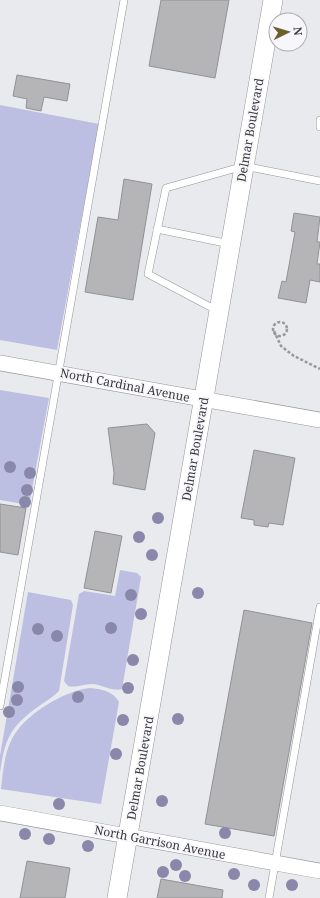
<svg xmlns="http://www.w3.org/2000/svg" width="320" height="898" font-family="'Noto Serif',serif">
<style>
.green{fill:#bcbfe2}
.building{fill:#b5b5b8;stroke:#919295}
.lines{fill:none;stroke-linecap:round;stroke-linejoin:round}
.service-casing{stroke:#959598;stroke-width:8}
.minor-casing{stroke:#959598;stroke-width:16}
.tertiary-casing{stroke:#959598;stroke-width:20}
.path{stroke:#99999c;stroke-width:2.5;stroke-dasharray:3 2;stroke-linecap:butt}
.service{stroke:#fff;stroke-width:7}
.minor{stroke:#fff;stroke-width:15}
.tertiary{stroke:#fff;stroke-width:19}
.tree{fill:#8988aa}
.labels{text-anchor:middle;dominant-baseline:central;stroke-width:3.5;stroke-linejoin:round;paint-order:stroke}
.street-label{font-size:12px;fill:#39393b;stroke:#f7f7fb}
</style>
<rect width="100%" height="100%" fill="#e9eaed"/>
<g class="green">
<path d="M0 105 99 124 57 350 0 340Z"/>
<path d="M0 390 49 398 29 505 0 500Z"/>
<path d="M120 570 137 573 141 577 122 689C113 692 103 685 93 684 84 684 76 688 68 686L64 681 79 594 84 591 115 596Z"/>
<path d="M28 592 71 600 73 605 59 691C53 697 46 701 39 706 10 727 5 738 0 773V756Z"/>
<path d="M90 688C101 689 113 691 119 702L101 804 1 789C3 773 4 755 11 741 22 716 63 691 90 688Z"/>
</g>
<g class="building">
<path d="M161 0H229L215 78 149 66Z"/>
<path d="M17 75 70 84 67 101 44 97 41 111 26 108 27 99 13 96Z"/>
<path d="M124 179 152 184 133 300 85 292 98 217 118 220Z"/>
<path d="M294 213 320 217 317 242H320L317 264H320V282L310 280 306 303 278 298 282 281 286 282 295 232 291 231Z"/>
<path d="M147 424 155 433 145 490 113 484 114 473 108 428Z"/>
<path d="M254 450 295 458 283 525 269 523 268 527 254 525V520L241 518Z"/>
<path d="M0 504 26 508 18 555 0 552Z"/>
<path d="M95 531 122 536 111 593 84 588Z"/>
<path d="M244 610 312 623 274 836 205 824Z"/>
<path d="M27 861 70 868 65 898H20Z"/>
<path d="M161 879 223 890 222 898H157Z"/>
</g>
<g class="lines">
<defs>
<g id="service">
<path d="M320 120V127"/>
<path d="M157 229 230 244"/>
<path d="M218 311 148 274 166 188 244 166 320 181"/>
<path d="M0 706 124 0"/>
<path d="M269 898 320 607"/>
</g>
<g id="minor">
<path d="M0 363 320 420"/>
<path d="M0 813 320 871"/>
</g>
<path id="tertiary" d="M117 898 273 0"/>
</defs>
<use href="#service" class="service-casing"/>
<use href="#minor" class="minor-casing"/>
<use href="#tertiary" class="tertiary-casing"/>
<g class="path">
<circle cx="280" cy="329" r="7"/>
<path d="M274 331 281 346 294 356 320 369"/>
</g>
<use href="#service" class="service"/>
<use href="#minor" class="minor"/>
<use href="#tertiary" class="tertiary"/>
</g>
<g class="tree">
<circle cx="10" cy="467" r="6"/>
<circle cx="30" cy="473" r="6"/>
<circle cx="27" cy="490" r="6"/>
<circle cx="25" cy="502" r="6"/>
<circle cx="158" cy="518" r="6"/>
<circle cx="139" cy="537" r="6"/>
<circle cx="152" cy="555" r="6"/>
<circle cx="198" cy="593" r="6"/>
<circle cx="131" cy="595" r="6"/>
<circle cx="141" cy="614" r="6"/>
<circle cx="111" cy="628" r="6"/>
<circle cx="38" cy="629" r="6"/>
<circle cx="57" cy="636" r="6"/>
<circle cx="133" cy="660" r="6"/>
<circle cx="18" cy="687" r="6"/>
<circle cx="128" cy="688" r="6"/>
<circle cx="78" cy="697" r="6"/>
<circle cx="17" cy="700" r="6"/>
<circle cx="9" cy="712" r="6"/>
<circle cx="178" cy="719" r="6"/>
<circle cx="123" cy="720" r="6"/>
<circle cx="116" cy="754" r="6"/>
<circle cx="162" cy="801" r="6"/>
<circle cx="59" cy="804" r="6"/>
<circle cx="225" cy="833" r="6"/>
<circle cx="25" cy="834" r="6"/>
<circle cx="49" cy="839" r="6"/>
<circle cx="88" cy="846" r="6"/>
<circle cx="176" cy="865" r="6"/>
<circle cx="163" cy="872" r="6"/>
<circle cx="234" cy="874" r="6"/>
<circle cx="185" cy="876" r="6"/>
<circle cx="254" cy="885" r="6"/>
<circle cx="292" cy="885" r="6"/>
</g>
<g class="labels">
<g class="street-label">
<text transform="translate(250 130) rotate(-80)">Delmar Boulevard</text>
<text transform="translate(125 385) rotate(11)">North Cardinal Avenue</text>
<text transform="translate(195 449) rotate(-80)">Delmar Boulevard</text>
<text transform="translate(140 768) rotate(-80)">Delmar Boulevard</text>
<text transform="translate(160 842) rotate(11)">North Garrison Avenue</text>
</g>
</g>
<g transform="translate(288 32) rotate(85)"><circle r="19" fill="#f7f7fb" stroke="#ababae"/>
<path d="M0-3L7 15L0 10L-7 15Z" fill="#6d5f2c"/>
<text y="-6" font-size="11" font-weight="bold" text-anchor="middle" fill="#39393b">N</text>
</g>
</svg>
